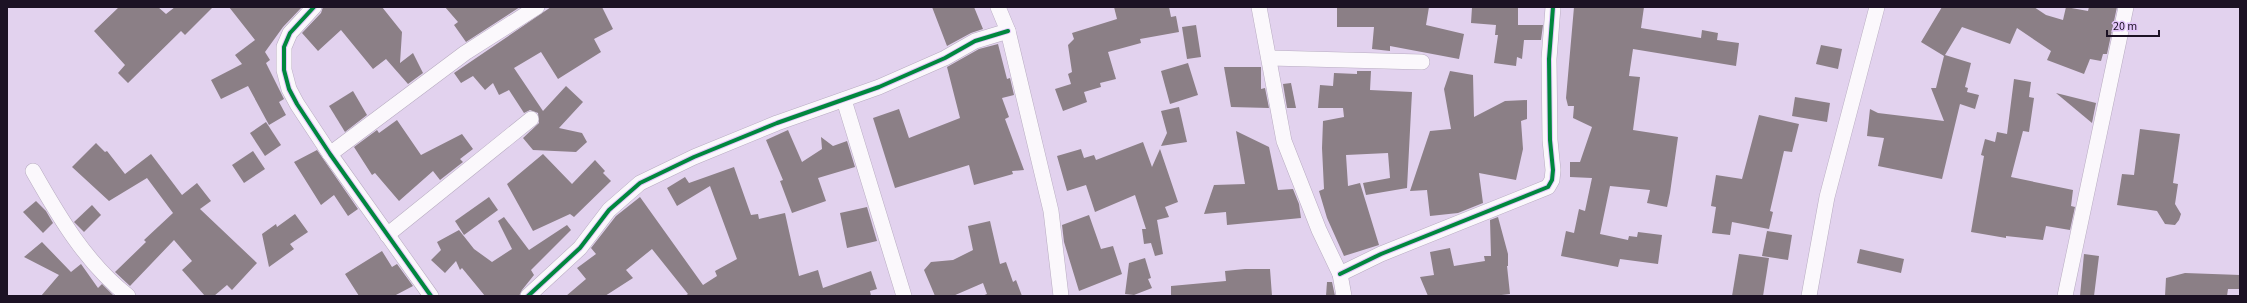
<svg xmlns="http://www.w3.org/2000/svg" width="2247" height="303" font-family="'Source Sans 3',sans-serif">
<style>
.building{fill:#8b7f86}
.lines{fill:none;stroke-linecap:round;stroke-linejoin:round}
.street-casing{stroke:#b8acc1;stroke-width:16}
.street{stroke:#fbf8fc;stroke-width:15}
.cycleway-casing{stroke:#e3c6fa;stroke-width:6}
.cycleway{stroke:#00873e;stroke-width:4}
</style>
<rect width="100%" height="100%" fill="#e2d2ee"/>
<g class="building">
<path d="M119 7H158L166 14 175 7H213L185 35 181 31 128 83 118 73 125 65 94 31Z"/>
<path d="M229 7H302L283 27 265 52 270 60 266 63 284 99 279 102 286 115 269 125 248 86 221 99 211 80 242 64 235 55 255 40Z"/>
<path d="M323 7H382L402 32 400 63 413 53 423 73 408 84 386 59 373 69 341 30 318 51 302 33 321 13Z"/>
<path d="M445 7H520L466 42 454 25 458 22Z"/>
<path d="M551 7H602L613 29 594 39 601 52 558 79 541 52 514 68 543 111 566 86 583 102 559 128 582 133 587 142 576 152 533 150 523 138 539 123 538 113 530 110 524 113 509 90 499 95 493 83 485 90 473 76 461 83 454 73Z"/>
<path d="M932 7H974L983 29 971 33 947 46Z"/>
<path d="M1114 7H1169L1171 17 1176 16 1179 32 1140 39 1141 43 1108 52 1116 79 1100 83 1101 87 1084 92 1087 102 1063 111 1055 89 1071 84 1068 74 1072 72 1068 45 1074 39 1072 33 1117 19Z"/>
<path d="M1337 7H1429L1426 25 1464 34 1459 59 1390 46V51L1372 49 1374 27H1337Z"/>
<path d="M1472 7H1518V25H1543L1541 40H1524L1522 59 1517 57 1516 66 1494 63 1498 35H1495L1496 25 1471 23Z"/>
<path d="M1574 7H1644L1641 28 1701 38 1702 30 1718 33 1717 40 1739 43 1736 66 1633 49 1629 76 1640 77 1633 130 1678 137 1670 193 1667 207 1647 203 1650 190 1610 186 1600 234 1628 240 1629 236 1637 237 1638 232 1662 235 1658 264 1620 259 1618 267 1561 256 1566 231 1574 233 1579 209 1585 211 1592 178 1570 177V162H1580L1592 127 1573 118 1574 106H1568L1566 98Z"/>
<path d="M1942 7H2034L2046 15 2063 20 2066 7 2088 11 2089 7H2117L2107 54H2103L2101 61 2090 59 2084 74 2047 60 2051 51 2017 28 2010 44 1962 27 1945 55 1971 63 1965 87 1968 88 1967 92 1979 95 1975 109 1960 104 1942 179 1878 166 1884 138 1867 136 1870 109 1878 113 1944 121 1931 88H1936L1944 56 1921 42Z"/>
<path d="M1196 25 1201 57 1187 59 1182 27Z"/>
<path d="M998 44 1007 79 1010 78 1014 95 1002 98 1009 117 1005 119 1024 170 1012 171 1013 174 974 185 969 165 895 188 873 118 899 109 909 138 960 118 947 67 979 49Z"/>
<path d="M1821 45 1842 49 1838 69 1816 64Z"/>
<path d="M1188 63 1198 95 1170 104 1161 71Z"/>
<path d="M1224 67H1261V89L1265 88 1269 108 1231 107Z"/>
<path d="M1357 71H1371L1370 90 1412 92 1407 188 1366 195 1363 183 1390 178 1388 153 1346 155 1348 186 1360 183 1379 245 1344 256 1327 218 1319 191 1324 189 1322 148 1323 121 1344 117 1343 108H1318L1320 85 1333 86 1334 73 1357 74Z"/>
<path d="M1450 71 1473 75 1474 117 1505 101 1527 100V119L1521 121 1523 149 1516 180 1479 173 1483 203 1458 213 1430 216 1427 190 1410 191 1430 131 1451 129 1444 89Z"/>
<path d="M2014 79 2031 82 2029 97 2034 98 2029 132 2023 131 2011 177 2073 190 2071 206 2075 207 2070 230 2046 226 2043 240 2006 236V238L1971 232 1984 156 1981 155 1985 139 1995 142 1997 132 2007 134Z"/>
<path d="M1291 83 1296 108H1287L1283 84Z"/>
<path d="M353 91 367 115 345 132 329 106Z"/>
<path d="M2056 93 2096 103 2092 123Z"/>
<path d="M1795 97 1830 103 1827 122 1792 116Z"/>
<path d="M1179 107 1187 142 1161 146 1167 133 1161 111Z"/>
<path d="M1759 115 1799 124 1792 152 1784 151 1770 211 1773 212 1769 229 1732 222 1730 235 1712 233 1716 207 1711 206 1716 175 1742 179Z"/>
<path d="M397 120 421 155 462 134 473 149 460 159 463 162 440 180 433 171 399 201 375 173 372 175 354 147 377 130 379 133Z"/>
<path d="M266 122 281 145 265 156 250 133Z"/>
<path d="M2140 129 2180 134 2173 183 2178 184 2175 204 2181 214 2179 220 2175 225 2165 224 2157 211 2117 205 2122 174 2134 175Z"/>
<path d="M788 130 802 162 822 149 821 137 833 146 847 141 855 167 818 178 826 201 792 213 780 181 783 180 766 140Z"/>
<path d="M1236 131 1269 147 1278 190 1293 189 1299 204 1301 218 1227 225 1226 212 1204 214 1214 185 1245 184Z"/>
<path d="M1143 142 1152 167 1160 149 1178 202 1165 207 1169 217 1157 220 1163 254 1155 256 1151 243 1144 244 1142 229H1146L1135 195 1095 212 1086 185 1067 191 1057 156 1081 149 1084 158 1094 155 1096 160Z"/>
<path d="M96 143 105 152 107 151 125 174 151 154 182 195 197 183 211 201 200 209 257 263 232 290 227 285 214 296H205L182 270 192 261 174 240 130 286 115 272 146 242 144 240 173 213 147 178 109 201 72 167Z"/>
<path d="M317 150 358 209 348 216 334 195 321 205 294 162Z"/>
<path d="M253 151 265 169 244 183 232 165Z"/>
<path d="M543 154 572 184 595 160 605 171 603 173 611 181 574 217 570 214 533 231 507 184Z"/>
<path d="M734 167 751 215 758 214 759 219 785 213 799 276 818 270 823 288 871 271 877 289 870 291 871 296H685L688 294 652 249 626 270 633 278 605 296H566L586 279 577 268 596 254 591 248 616 216 640 197 703 285 717 276 715 271 737 259 710 186 677 206 667 188 685 177 689 183Z"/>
<path d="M489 197 498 210 464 235 455 221Z"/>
<path d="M36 201 46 211 53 223 43 233 23 212Z"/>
<path d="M92 205 101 215 84 232 74 222Z"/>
<path d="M867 207 877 241 847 248 840 213Z"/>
<path d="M295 214 308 232 290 244 294 249 269 267 262 234 276 224 277 227Z"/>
<path d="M1089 215 1101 249 1113 246 1122 274 1079 291 1064 242 1062 225Z"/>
<path d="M504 217 529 250 567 225 571 230 531 270 534 275 522 290 519 296H485L462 268 460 270 456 261 445 273 431 260 441 250 437 242 459 230 474 249 492 262 512 249 498 221Z"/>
<path d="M1498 217 1508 254V266H1507L1510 294 1493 296H1428L1420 277 1434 275 1430 252 1450 248 1454 266 1485 261 1484 256H1491L1490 220Z"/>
<path d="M990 221 1000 264 1006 262 1013 282 1016 280 1022 296H982L987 294 983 283 953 296H935L924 270 931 262 953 260 973 250 968 226Z"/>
<path d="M1767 231 1792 235 1788 260 1762 256Z"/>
<path d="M42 242 71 272 81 264 98 288 102 284 114 296H41L59 275 24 257Z"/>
<path d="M1860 249 1904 259 1901 273 1857 263Z"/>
<path d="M382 251 392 267 397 264 413 286 394 296H359L345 274Z"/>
<path d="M1739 254 1769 258 1763 296H1732Z"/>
<path d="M2084 254 2099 256 2094 296H2080Z"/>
<path d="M1145 258 1151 278 1148 279 1152 288 1134 295 1125 294 1129 263Z"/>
<path d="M1245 269H1270L1272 296H1171V286L1226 281 1225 271Z"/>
<path d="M2185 273 2240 275V289H2228L2227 296H2165L2166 278Z"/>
<path d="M1327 282H1332L1335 296H1326Z"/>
</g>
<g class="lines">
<defs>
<g id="street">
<path d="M314 7 290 33 284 47V70L289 89 297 104 330 154 431 296"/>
<path d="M998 7 1008 31 1051 211 1061 296"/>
<path d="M1259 7 1284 141 1319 230 1340 274 1344 296"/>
<path d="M1269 58 1422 62"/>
<path d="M844 100 904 296"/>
<path d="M330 154 465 53 537 7"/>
<path d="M33 171C59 217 86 263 128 296"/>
<path d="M387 235 531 119"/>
<path d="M1340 274 1381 254 1548 187 1552 180 1553 170 1550 140 1549 59 1553 7"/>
<path d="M528 296 580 248 609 210 640 183 694 157 777 123 879 87 945 58 975 41 1008 31"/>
<path d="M1809 296 1827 197 1877 7"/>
<path d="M2065 296 2126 7"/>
</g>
</defs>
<use href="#street" class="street-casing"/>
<use href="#street" class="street"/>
<defs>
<g id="cycleway">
<path d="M314 7 290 33 284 47V70L289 89 297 104 330 154 431 296"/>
<path d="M1340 274 1381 254 1548 187 1552 180 1553 170 1550 140 1549 59 1553 7"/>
<path d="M528 296 580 248 609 210 640 183 694 157 777 123 879 87 945 58 975 41 1008 31"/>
</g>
</defs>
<use href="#cycleway" class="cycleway-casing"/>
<use href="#cycleway" class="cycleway"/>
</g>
<rect width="2247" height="303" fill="none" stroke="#1c1224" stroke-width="16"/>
<path d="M2107 30v6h52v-6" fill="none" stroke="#1c1224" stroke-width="2"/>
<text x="2113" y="30" font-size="12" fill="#1c1224" stroke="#e3c6fa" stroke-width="3" paint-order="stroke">20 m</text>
</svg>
